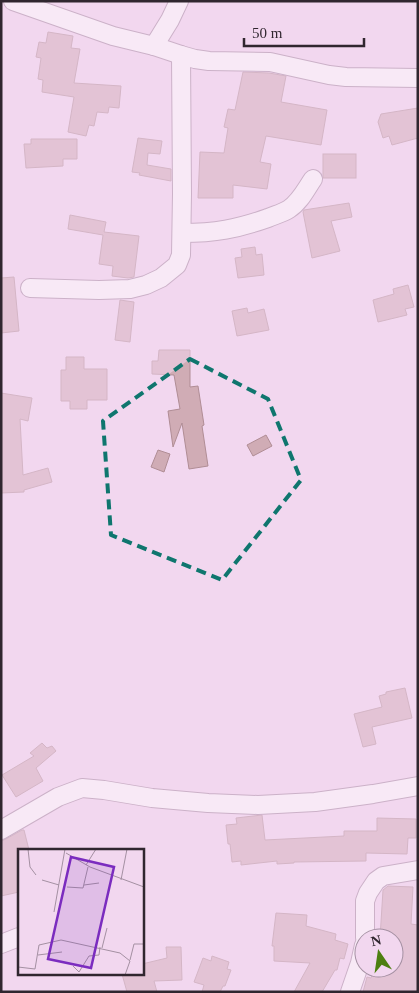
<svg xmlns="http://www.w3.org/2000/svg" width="419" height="993" font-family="'Times New Roman',serif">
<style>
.building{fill:#d0acb5;stroke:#b08d95}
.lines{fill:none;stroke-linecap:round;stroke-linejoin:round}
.minor-casing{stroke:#9d849a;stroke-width:20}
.minor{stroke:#fff;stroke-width:18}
.marked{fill:none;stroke:#0f766e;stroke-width:4;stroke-dasharray:10 6;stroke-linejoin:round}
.inset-road{fill:none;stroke:#a490a2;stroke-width:1}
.view{fill:#7b2cbf;fill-opacity:0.15;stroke:#7b2cbf;stroke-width:2.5}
.inset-edge{fill:none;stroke:#30262f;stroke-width:2.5}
</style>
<rect width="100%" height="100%" fill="#f2d7ef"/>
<g class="building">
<path d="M48 32 73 36 71 48 80 49 74 83 121 86 119 108 109 107 108 113 97 112 94 126 89 125 86 136 68 132 74 97 42 92 43 80 38 79 41 58 36 57 39 42 46 43Z"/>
<path d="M243 72 269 73 286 76 281 102 327 110 321 145 266 136 260 162 271 164 267 189 233 185V198H198L200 152 224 153 228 128 224 127 228 109 235 110Z"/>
<path d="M418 108V138L392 145 389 136 383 138 378 122 381 114Z"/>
<path d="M138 138 162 141 160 154 148 153 147 165 171 169V181L139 175 140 173 132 172Z"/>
<path d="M31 139H77V159H63V166L26 168 24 144H31Z"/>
<rect x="323" y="154" width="33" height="24"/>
<path d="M349 203 352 217 331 221 340 251 312 258 303 212 304 210Z"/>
<path d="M70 215 106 222 104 232 139 236 134 277 128 278 112 276 113 266 99 264 103 235 68 229Z"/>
<path d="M255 247 256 255 262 254 264 275 238 278 235 258 242 257 241 249Z"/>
<path d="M14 277 19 331 1 333V278Z"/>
<path d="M408 285 414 307 405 309 407 315 378 322 373 300 394 294 393 289Z"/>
<path d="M120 300 134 302 130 342 115 340Z"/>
<path d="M247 308 248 313 264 309 269 330 237 336 232 311Z"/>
<path d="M159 350H190V387L198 386 204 425 202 426 208 466 189 469 182 423 173 447 168 411 180 409 174 375 152 374V361H158Z"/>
<path d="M66 357H84V369H107V400H87V409H70V401H61V370H66Z"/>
<path d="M1 393 32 398 28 421 20 419 23 475 48 468 52 482 24 490V492L1 493Z"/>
<path d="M266 435 272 446 253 456 247 445Z"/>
<path d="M158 450 170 454 164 472 151 467Z"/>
<path d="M405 688 412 718 372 727 376 744 363 747 354 714 382 707 379 696 386 694V692Z"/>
<path d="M42 743 47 748 52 746 56 751 36 768 43 781 16 797 2 775 34 756 30 753Z"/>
<path d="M262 815 265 840 344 836V831H377V818L416 819V838H408L407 854 366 853V861L294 862V863L277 864V861L241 865V861L232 862 230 844H228L226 825 237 824 236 818Z"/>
<path d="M22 830H24L29 850H19V892L1 896V841L6 839Z"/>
<path d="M388 886 413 887 411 924 418 925V992H363L367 977 371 978 374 968H394V938H380L383 890Z"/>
<path d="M276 913 307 915 306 926 336 934 335 940 348 944 344 959 340 958 337 970H335L322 992H294L310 963 274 961V946H272Z"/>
<path d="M166 947H181L182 980 154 981 157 992H127L122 974H142V964L167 958Z"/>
<path d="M212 956 229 962 227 969 231 970 225 986H223L220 992H202L204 985 194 982 203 958 211 961Z"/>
</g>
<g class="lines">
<defs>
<g id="minor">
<path d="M13 1 113 36 154 46 181 55 195 59 209 61 270 62 329 75 346 77 418 78"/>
<path d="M154 46 170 20 179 1"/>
<path d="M182 233C215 233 237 229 268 218 275 215 283 213 289 209 300 202 306 189 313 179"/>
<path d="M30 288 99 290 130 289 146 285 161 278 177 265 181 255 182 194 181 55"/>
<path d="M1 830 58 797 82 788 104 790 152 798 208 803 258 805 315 802 373 794 418 786"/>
<path d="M365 938V901L368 893 376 881 383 876 418 870"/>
<path d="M1 944 19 937"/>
<path d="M350 992 360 963 364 945"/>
</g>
</defs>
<use href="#minor" class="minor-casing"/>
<use href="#minor" class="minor"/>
</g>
<path d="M0 0H419V993H0ZM190 359 268 399 301 480 222 580 111 535 103 421Z" fill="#f2d7ef" fill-opacity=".55" fill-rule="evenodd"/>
<path class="marked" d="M190 359 268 399 301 480 222 580 111 535 103 421Z"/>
<g transform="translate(18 849)">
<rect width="126" height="126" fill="#f2d7ef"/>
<path class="inset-road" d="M10 0 12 18 18 26M48 4 72 18 126 38M68 16 78 0M24 31 41 36M103 31 109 0M66 36 81 34M49 38 65 39 70 18M36 63 47 0M84 99 89 79M20 106 44 103M112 111 116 95H126M55 117 61 123 71 107 81 106 82 98M0 118 17 120 21 96 43 91 102 104 112 112 107 126"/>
<path class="view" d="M53 8 96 18 73 119 30 110Z"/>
<rect width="126" height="126" class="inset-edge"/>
</g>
<rect width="419" height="993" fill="none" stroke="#30262f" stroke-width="5"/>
<g transform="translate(379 953) rotate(347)"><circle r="24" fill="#f2d7ef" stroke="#a490a2"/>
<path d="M0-4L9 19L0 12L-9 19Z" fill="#4d7f10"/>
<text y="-8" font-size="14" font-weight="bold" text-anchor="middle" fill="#30262f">N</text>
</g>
<path d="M244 38v8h120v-8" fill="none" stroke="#30262f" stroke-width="2.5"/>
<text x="252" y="38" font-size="15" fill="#30262f" stroke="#f2d7ef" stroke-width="4" paint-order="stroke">50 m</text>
</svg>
